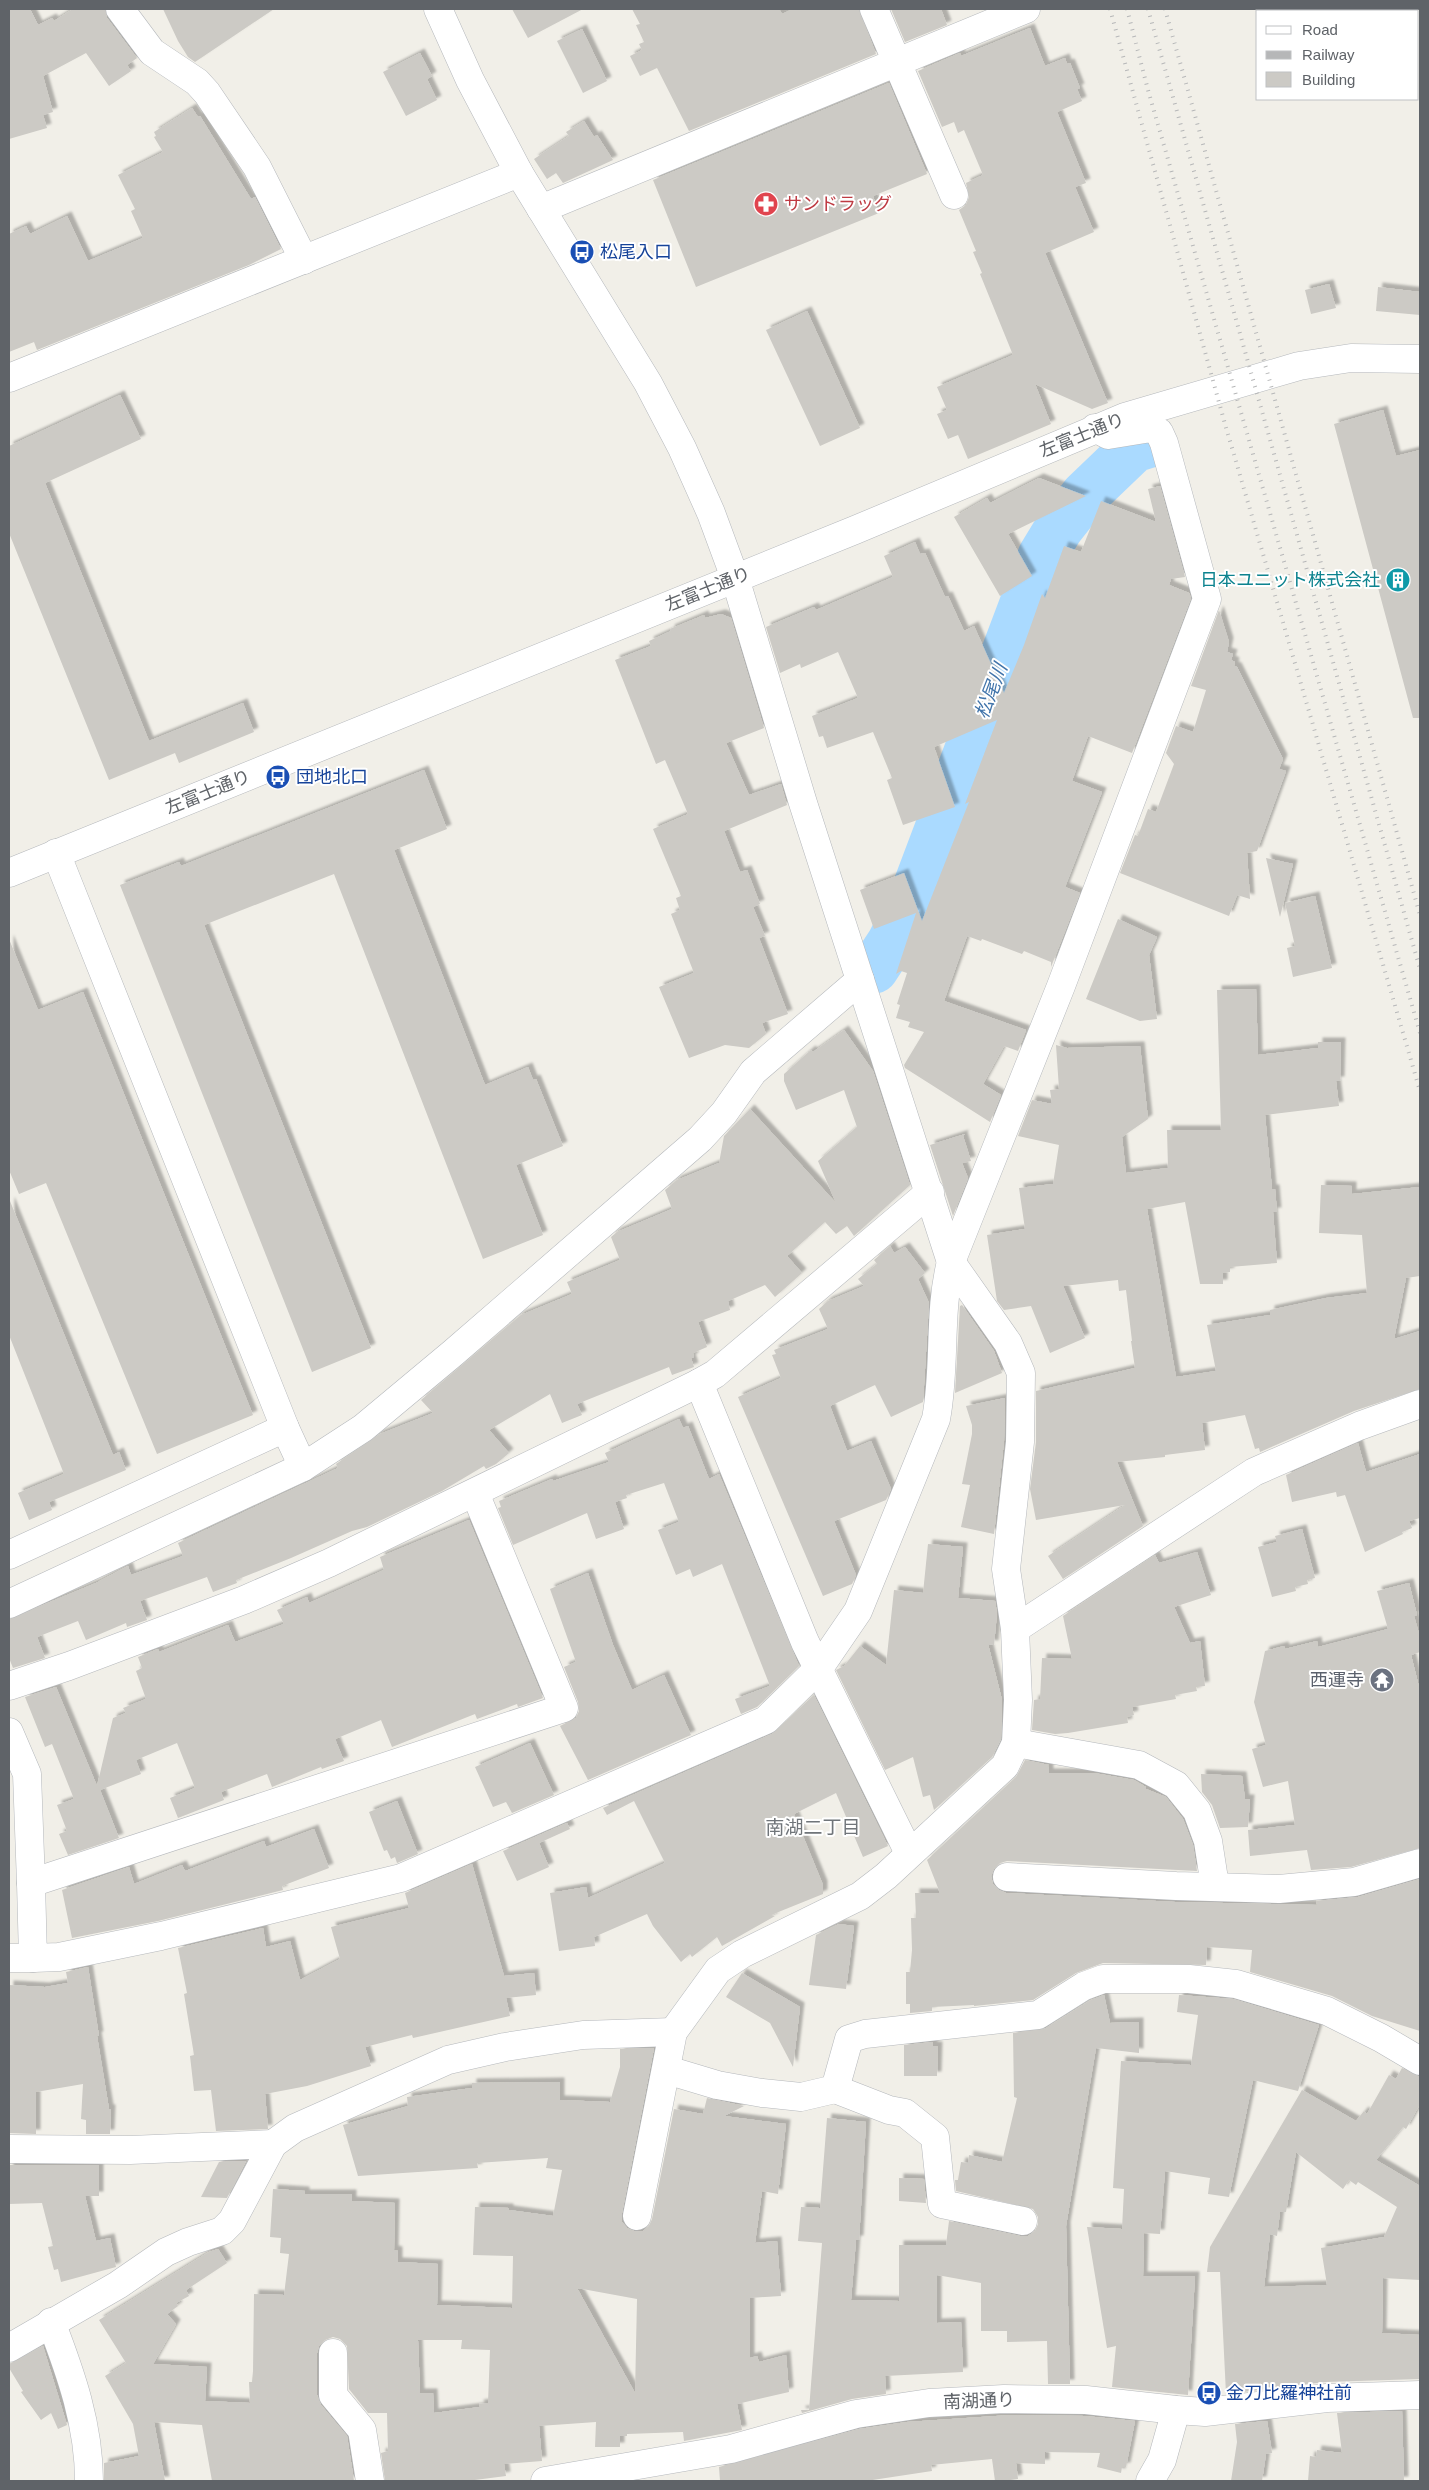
<svg xmlns="http://www.w3.org/2000/svg" width="1429" height="2490" font-family="Arial,'Noto Sans JP',sans-serif">
<style>
.lines{fill:none;stroke-linecap:round;stroke-linejoin:round}
.river{stroke:#aadaff;stroke-width:49}
.building{fill:#cccac5;fill-rule:evenodd;filter:url(#shadow)}
.minor-casing{stroke:#b5b8bc;stroke-width:29}
.minor{stroke:#fff;stroke-width:28}
.rail{stroke:#b6b7b8;stroke-width:4;stroke-dasharray:1 6;stroke-linecap:butt}
.labels{text-anchor:middle;dominant-baseline:central;stroke-width:4;stroke-linejoin:round;paint-order:stroke}
.health-label{font-size:18px;fill:#be3a42;stroke:#fff;text-anchor:start}
.transit-label{font-size:18px;fill:#164399;stroke:#fff;text-anchor:start}
.street-label{font-size:18px;fill:#5f6368;stroke:#fff}
.culture-label{font-size:18px;fill:#0d838f;stroke:#fff;text-anchor:end}
.worship-label{font-size:18px;fill:#5b616d;stroke:#fff;text-anchor:end}
.water-label{font-size:19px;font-style:italic;fill:#4174aa;stroke:#fff}
.neighbourhood-label{font-size:19px;fill:#70757a;stroke:#fff}
</style>
<defs>
<filter id="shadow"><feDropShadow dx="4.5" dy="-4.5" stdDeviation="1" flood-color="#0004"/></filter>
</defs>
<rect width="100%" height="100%" fill="#f1efe8"/>
<g class="lines">
<path class="river" d="M874 969 891 943 910 906 1042 556 1059 528 1085 495 1134 448 1150 443"/>
</g>
<g class="building">
<path d="M9 9H30L38 25 52 18 54 21 73 9H105L107 18 137 58 127 65 131 71 109 86 86 53 43 76 53 112 43 115 47 128 9 139Z"/>
<path d="M163 9H274L195 62 188 57 178 41Z"/>
<path d="M512 9H583L528 38Z"/>
<path d="M632 9H779L782 14 793 9H859L876 54 689 131 657 68 640 76 630 56 642 50 639 44 644 42 636 25 640 24Z"/>
<path d="M891 9H941L947 25 905 42Z"/>
<path d="M1030 28 1045 66 1065 58 1067 64 1070 63 1080 88 1077 89 1082 101 1057 112 1086 183 1075 187 1094 232 1045 253 1108 403 1092 409 1035 384 1051 424 968 459 958 435 948 439 937 414 947 410 937 387 1013 355 980 274 982 273 973 252 976 251 959 210 966 205 969 197 966 183 983 175 964 130 958 133 954 122 942 127 918 71 960 53 961 56Z"/>
<path d="M582 29 607 81 583 93 557 41Z"/>
<path d="M420 53 432 76 427 79 437 100 406 116 383 72Z"/>
<path d="M889 83 927 174 873 196 879 213 696 287 653 180Z"/>
<path d="M192 108 198 117 200 116 251 199 255 197 281 249 249 265 37 350 34 342 9 352V234L26 226 30 234 67 216 88 261 143 238 131 211 135 209 118 175 163 152 154 137 156 136 154 132Z"/>
<path d="M584 121 594 137 597 135 613 160 563 183 556 173 547 179 534 159 569 136 566 132Z"/>
<path d="M1329 284 1336 308 1311 314 1305 290Z"/>
<path d="M1378 287 1420 292V315L1376 311Z"/>
<path d="M807 311 860 428 820 446 766 330Z"/>
<path d="M120 395 141 439 45 483 149 741 243 703 254 732 179 763 175 753 109 780 9 533V446Z"/>
<path d="M1383 410 1396 456 1420 450V718H1413L1334 424Z"/>
<path d="M1039 478 1086 496 1008 534 1032 576 1000 596 954 517 987 498 990 503Z"/>
<path d="M1160 486 1185 577 1171 579 1169 585 1189 593 1191 598 1132 753 1088 736 1072 781 1102 792 1065 887 1080 893 1051 967V962L1024 951 1022 954 982 939 981 941 967 936 944 1001 1026 1030 1018 1051 1004 1046 983 1084 1001 1095 990 1122 905 1068 904 1065 924 1032 908 1027 910 1022 896 1018 900 1005 897 1004 907 973 901 971 896 974 916 913 874 929 860 890 904 873 922 921 969 802 965 804 997 720 934 747 955 807 903 825 887 780 892 778 873 732 827 748 823 736 819 737 812 716 858 698 838 652 801 668 800 664 780 673 766 627 814 607 816 610 893 577 884 556 915 542 920 554 925 553 945 597 948 596 964 631 974 626 1004 693 1024 645 1042 594 1045 598 1064 546 1081 552 1101 501 1156 522 1148 489Z"/>
<path d="M1219 610 1229 642 1227 652 1233 654 1231 660 1235 662 1234 666 1237 667 1283 759 1279 769 1286 771 1257 851 1247 853 1250 899 1237 895 1229 916 1120 873 1135 835 1138 836 1148 809 1156 812 1174 764 1166 753 1176 726 1193 732 1206 690 1191 686Z"/>
<path d="M721 614 731 618 764 728 726 743 749 795 781 784 787 805 724 831 740 872 747 870 760 904 753 907 765 936 759 938 788 1014 762 1023 766 1034 749 1048 725 1045 689 1058 659 987 694 973 671 914 680 910 676 898 681 896 653 829 688 814 665 760 656 764 615 660 651 646 649 641 671 631 670 629 704 615 705 618Z"/>
<path d="M424 770 447 829 394 850 485 1085 528 1067 533 1080 536 1079 563 1146 516 1165 543 1235 483 1259 334 874 204 925 371 1348 312 1372 120 885 179 862 181 866Z"/>
<path d="M1266 858 1293 864 1280 917Z"/>
<path d="M1315 896 1332 968 1293 977 1287 948 1295 946 1285 903Z"/>
<path d="M1118 919 1157 937 1149 955 1157 1019 1140 1021 1086 999Z"/>
<path d="M9 939 38 1010 83 992 253 1415 157 1454 46 1183 19 1194 9 1170Z"/>
<path d="M1256 989 1258 1055 1318 1048V1042H1341L1340 1081H1336L1339 1106 1265 1115 1272 1189H1275L1277 1212H1273L1277 1263 1230 1267V1272L1223 1273V1284H1200L1185 1202 1147 1209 1176 1377 1216 1371 1207 1325 1270 1315V1310L1326 1298 1367 1293 1362 1235 1319 1233 1321 1185 1352 1186V1194L1420 1187V1276L1406 1278 1394 1339 1420 1331V1389L1354 1411 1260 1452 1259 1448 1255 1449 1245 1415 1202 1423 1205 1450 1165 1455V1457L1117 1462 1143 1526 1063 1579 1048 1556 1125 1505 1036 1520 1030 1489 1036 1442V1391L1135 1368 1131 1341H1132L1126 1290 1119 1291 1118 1280 1063 1286 1085 1338 1050 1353 1031 1306 1004 1310 997 1301 987 1235 1025 1229 1019 1188 1053 1184 1059 1145 1018 1136 1032 1100 1052 1104 1050 1090 1059 1089 1056 1045 1067 1048 1140 1046 1148 1119 1122 1137 1126 1173 1168 1168 1167 1130H1221L1217 990Z"/>
<path d="M844 1030 873 1071 910 1185 854 1236 847 1226 836 1234 825 1222 787 1256 802 1273 775 1297 765 1285 728 1301 730 1310 698 1322 707 1347 693 1353 694 1357 691 1358 694 1367 672 1375 669 1367 577 1404 582 1415 562 1423 550 1394 489 1430 509 1453 496 1464 486 1469 484 1466 442 1491 367 1527 352 1531 291 1558 236 1580 237 1583 213 1592 207 1577 140 1601 147 1620 127 1627 126 1623 86 1640 78 1621 37 1637 45 1658 13 1668 9 1658V1619L96 1583 128 1566 131 1575 183 1556 178 1543 338 1468 336 1464 380 1434 433 1413 421 1400 521 1315 572 1294 567 1282 620 1260 611 1237 617 1232 672 1209 665 1190 677 1180 719 1163 724 1136 750 1109 836 1203 818 1161 857 1127 844 1090 796 1110 784 1081V1074L811 1050 813 1052Z"/>
<path d="M965 1134 963 1136 971 1161 962 1163 968 1178 953 1216 930 1145Z"/>
<path d="M10 1201 113 1455 119 1452 126 1470 49 1502 52 1510 29 1520 18 1493 64 1474 9 1335Z"/>
<path d="M890 1246 894 1253 905 1247 925 1273 918 1279 929 1303 923 1402 891 1417 875 1385 830 1406 847 1451 871 1441 891 1489 886 1500 834 1521 856 1575 852 1584 823 1596 738 1397 781 1378 772 1355 776 1354 774 1350 828 1329 819 1309 828 1301 864 1286 858 1279 877 1264 874 1260Z"/>
<path d="M962 1305 994 1351 1002 1373 955 1393 960 1306Z"/>
<path d="M1005 1398 1004 1441 994 1534 961 1527 970 1485 962 1484 972 1434V1425L966 1406Z"/>
<path d="M679 1419 683 1428 688 1426 709 1479 719 1474 799 1666 757 1707 741 1714 735 1699 770 1686 722 1564 693 1577 690 1569 676 1575 658 1530 679 1522 664 1483 626 1495 627 1498 615 1502 624 1529 596 1539 587 1513 513 1545 498 1508 501 1507 499 1501 552 1479 553 1481 609 1462 605 1453Z"/>
<path d="M1358 1443 1366 1472 1420 1454V1518L1409 1521 1412 1528 1402 1532 1403 1534 1365 1552 1345 1495 1337 1497 1336 1492 1292 1502 1286 1475Z"/>
<path d="M469 1520 543 1698 518 1707 517 1704 477 1719 475 1714 392 1747 381 1720 335 1739 344 1761 322 1769 321 1767 272 1787 267 1774 221 1792 224 1800 178 1818 170 1798 195 1788 177 1743 136 1760 141 1774 100 1790 119 1838 68 1855 59 1834 67 1831 57 1805 74 1799 52 1744 45 1747 25 1697 56 1687 97 1786 113 1718 126 1713 123 1708 146 1699 136 1671 142 1668 138 1657 158 1649 159 1652 228 1625 235 1642 284 1624 277 1610 307 1597 309 1603 384 1570 380 1557Z"/>
<path d="M1302 1529 1315 1578 1307 1580 1308 1584 1295 1587 1296 1591 1272 1597 1258 1547 1277 1542 1275 1536Z"/>
<path d="M928 1544 963 1547 958 1598 995 1601 997 1613 994 1645 988 1644 1002 1700 1001 1739 992 1757 934 1810 930 1795 923 1797 913 1757 885 1770 836 1670 844 1666 860 1646 886 1665 894 1590 923 1593Z"/>
<path d="M1197 1552 1211 1595 1174 1607 1190 1643 1200 1641 1205 1686 1196 1687 1197 1691 1175 1695 1176 1699 1132 1707 1134 1715 1127 1717 1128 1723 1068 1733 1055 1734 1032 1730 1034 1700 1040 1699 1042 1658 1072 1659 1063 1616 1155 1555 1159 1563Z"/>
<path d="M588 1573 613 1645 632 1690 664 1675 691 1735 588 1780 560 1726 576 1718 579 1711 578 1702 564 1667 576 1662 550 1589Z"/>
<path d="M1409 1583 1417 1615 1414 1616 1420 1637V1652L1411 1655 1420 1691V1848L1351 1867 1311 1870 1307 1850 1250 1856 1248 1830 1295 1825 1288 1781 1263 1787 1252 1749 1266 1745 1254 1702 1265 1651 1284 1646 1285 1649 1317 1641 1318 1647 1388 1629 1377 1591Z"/>
<path d="M814 1695 888 1846 863 1857 836 1793 794 1814 823 1885V1894L771 1915 775 1916 722 1946 717 1937 692 1957 690 1954 681 1962 653 1926 647 1914 594 1937 595 1946 559 1951 550 1893 586 1887 588 1898 665 1863 634 1801 607 1815 603 1808 772 1734Z"/>
<path d="M530 1743 554 1795 512 1813 506 1802 493 1807 475 1767Z"/>
<path d="M1025 1760 1049 1765 1045 1766 1049 1767V1773H1094L1134 1780 1146 1787V1789L1166 1797 1183 1819 1193 1845 1197 1871 1007 1861 1000 1863 994 1869 991 1876 993 1884 999 1890 1006 1893 1175 1902 1317 1905 1316 1901 1358 1897 1420 1879V2031L1372 2016 1332 1996 1250 1972 1252 1950 1207 1947 1206 1965 1103 1963 1076 1973 1033 2000 974 2006V2005L932 2007V2011L910 2013V2004H906V1972H910L912 1950 911 1918H916L915 1893H940L927 1860 1016 1777Z"/>
<path d="M1201 1774 1242 1776 1245 1799H1250L1248 1827 1220 1828 1212 1805 1202 1792Z"/>
<path d="M397 1801 418 1854 397 1863 395 1857 391 1859 387 1850 384 1851 369 1812Z"/>
<path d="M567 1823 570 1829 539 1843 549 1867 517 1881 503 1851Z"/>
<path d="M314 1829 329 1868 282 1886 283 1890 158 1921 72 1938 62 1890 129 1867 134 1884 182 1865 185 1871 264 1841 266 1847Z"/>
<path d="M472 1864 504 1976 534 1973 536 1995 506 1998 510 2016 413 2038 412 2035 365 2047 371 2066 307 2086 265 2094 268 2129 216 2131 211 2090 194 2091 190 2056 194 2055 184 1994 187 1993 178 1948 263 1928 266 1947 290 1941 300 1980 340 1959 331 1927 409 1908 405 1893Z"/>
<path d="M839 1924 854 1926 846 1989 809 1985 816 1935Z"/>
<path d="M88 1967 99 2036H97L109 2109H111L110 2134H86V2120L81 2119 83 2084 36 2092V2134L9 2133V1985L45 1987 68 1983 66 1972Z"/>
<path d="M742 1973 800 2007 793 2067 770 2023 726 1997Z"/>
<path d="M1104 1995 1110 2023 1139 2022V2053L1096 2048 1066 2226 1070 2384H1048L1047 2341 1007 2342V2331H981V2283L937 2275V2323L961 2322 963 2372 885 2376 886 2394 852 2399 802 2413 801 2410H809L822 2243 798 2241 801 2207 820 2208 827 2118 866 2122 859 2240H856L851 2300 899 2301V2245H946L949 2221 1020 2236H1028L1035 2231 1038 2224V2217L1033 2209 956 2191 955 2180H958L961 2162 968 2163 969 2155 1002 2162 1017 2098 1014 2097 1013 2033 1046 2028 1091 2000Z"/>
<path d="M1179 1995 1233 1999 1319 2025 1298 2091 1253 2080 1229 2197 1208 2194 1210 2178 1165 2171 1160 2234 1144 2233 1143 2276H1195L1188 2395 1112 2387 1116 2346 1107 2348 1087 2227 1122 2229 1124 2189 1113 2188 1121 2061 1191 2065 1198 2015 1177 2012Z"/>
<path d="M933 2042V2046H938L937 2076H904V2045Z"/>
<path d="M654 2048 622 2213V2222L627 2228 634 2231H643L649 2226 652 2219 674 2109 703 2114 707 2098 744 2106 724 2116 786 2124 778 2194 762 2191 755 2243 777 2241 781 2296 750 2298V2358L757 2356 759 2362 786 2355 789 2392 737 2404 742 2430 684 2441 683 2432 627 2434V2436H620V2447H595L596 2422 539 2426 542 2461 504 2464 506 2476 467 2481H385L381 2453 388 2451 387 2413H368L349 2389 347 2346 340 2339 333 2337 325 2340 319 2346 317 2353V2395L321 2405 347 2436 354 2481H212L202 2425 154 2422 165 2481H104V2463L139 2456 133 2424 105 2376 126 2363 99 2320 209 2252 218 2249 227 2263 186 2290 189 2296 176 2303 178 2306 167 2314 176 2324 153 2364 207 2367 205 2401 250 2403 249 2382H252L253 2371 254 2294 284 2295 289 2254 280 2253 281 2238 270 2237 273 2189 305 2191V2194H352V2201L395 2203 394 2250 398 2251V2262L438 2264 437 2305 512 2308 513 2256 473 2255 475 2207 509 2208V2210L553 2216 562 2170 546 2168 548 2158 477 2163 478 2168 358 2176 343 2125 408 2106 407 2097 472 2088V2083L560 2082V2100L610 2102 620 2067V2049ZM577 2288 637 2299 635 2393ZM418 2340H462L461 2349 490 2350 488 2403 479 2404 480 2407 434 2413 433 2393H420Z"/>
<path d="M1402 2068 1420 2077V2104L1406 2129 1403 2127 1376 2160 1420 2186V2280L1383 2278 1382 2333 1420 2335V2379L1325 2382 1226 2394 1220 2272H1207L1210 2247 1302 2090 1356 2121 1364 2111 1367 2114 1389 2075 1396 2079ZM1296 2152 1343 2189 1349 2180 1356 2185 1358 2182 1397 2207 1384 2237 1321 2248 1327 2285 1264 2287 1270 2234 1277 2236 1280 2212H1286Z"/>
<path d="M246 2161 227 2198 201 2197 219 2162Z"/>
<path d="M9 2165H99V2196H85L96 2241 110 2238 116 2267 61 2282 58 2269 54 2270 48 2247 53 2246 42 2203 9 2204Z"/>
<path d="M899 2178 924 2179 926 2203 899 2201Z"/>
<path d="M43 2346 67 2425 58 2429 51 2413 41 2420 21 2392 23 2391 9 2368V2364Z"/>
<path d="M1402 2411 1404 2481H1308L1310 2456 1316 2457 1317 2450 1342 2453 1337 2413Z"/>
<path d="M1011 2415 1085 2416 1135 2421 1126 2467H1122L1121 2473 1097 2467 1100 2453 1045 2452V2464L1016 2463 1018 2479 1003 2481H995L992 2459 931 2465 932 2471 866 2481H720L719 2467 859 2429 907 2422Z"/>
<path d="M1267 2421 1272 2453 1266 2454 1262 2481H1231L1237 2442 1235 2424Z"/>
</g>
<g class="lines">
<defs>
<g id="minor">
<path d="M120 9 152 52 197 82 207 93 257 167 304 260"/>
<path d="M438 9 470 80 519 173 648 383 682 448 711 513 735 578 803 803 951 1262 1008 1343 1021 1373 1020 1442 1006 1569 1015 1629 1018 1700 1016 1743 1005 1766 886 1876 860 1896 742 1954 718 1970 673 2032 637 2216"/>
<path d="M874 9 954 195"/>
<path d="M541 209 1026 9"/>
<path d="M9 378 519 173"/>
<path d="M56 853 285 1428 303 1467"/>
<path d="M9 873 855 530 1125 417 1299 366 1351 358 1420 359"/>
<path d="M699 1383 805 1642 909 1853"/>
<path d="M9 1555 285 1428"/>
<path d="M9 1604 303 1467 363 1428 453 1353 700 1139 724 1113 753 1072 860 980"/>
<path d="M1015 1629 1254 1472 1359 1426 1420 1404"/>
<path d="M9 1686 69 1666 244 1600 329 1563 699 1383 715 1374 930 1192"/>
<path d="M9 1732 27 1774 31 1883 564 1708 475 1493"/>
<path d="M1016 1743 1139 1765 1176 1785 1197 1811 1208 1841 1215 1886"/>
<path d="M1007 1877 1176 1886 1279 1889 1354 1882 1420 1863"/>
<path d="M31 1883 33 1958 59 1957 161 1936 401 1878 766 1720 819 1668 858 1611 936 1419C946 1367 938 1313 951 1262L1061 986 1207 599 1164 443 1159 432 1151 428 1108 435 1095 428"/>
<path d="M9 1958H33"/>
<path d="M667 2070 717 2085 762 2093 801 2097 835 2089 849 2039 865 2034 1038 2015 1084 1986 1103 1979H1189L1236 1984 1327 2011 1381 2038 1420 2061"/>
<path d="M835 2089 889 2110 905 2113 935 2137 942 2204 1023 2221"/>
<path d="M9 2149 130 2150 273 2144"/>
<path d="M51 2322C71 2374 89 2425 89 2481"/>
<path d="M9 2348 118 2285 166 2252 188 2242 222 2231 232 2221 273 2144 295 2128 448 2060 505 2047 583 2035 673 2032"/>
<path d="M333 2353V2395L362 2430 370 2481"/>
<path d="M545 2481 731 2449 856 2414 929 2403 1004 2399 1086 2400 1176 2410 1205 2412 1327 2398 1420 2395"/>
<path d="M1150 2481 1162 2460 1176 2410"/>
</g>
</defs>
<use href="#minor" class="minor-casing"/>
<use href="#minor" class="minor"/>
<g class="rail">
<path d="M1110 9 1225 424 1420 1091"/>
<path d="M1127 9 1148 90 1420 1033"/>
<path d="M1148 9 1420 969"/>
<path d="M1165 9 1420 915"/>
</g>
</g>
<defs>
<symbol id="pharmacy-disc" viewBox="-11 -11 22 22"><circle r="9.5" fill="#e0444e" stroke="#fff"/><path d="M-2-6h4v4h4v4h-4v4h-4v-4h-4v-4h4Z" fill="#fff"/></symbol>
<symbol id="bus-disc" viewBox="-11 -11 22 22"><circle r="9.5" fill="#1a4fb4" stroke="#fff"/><path d="M-5-6H5V4H4V6H2V4H-2V6H-4V4H-5ZM-3.5-4V0h7V-4ZM-3.5 1.2v1.5H-2V1.2ZM2 1.2v1.5H3.5V1.2Z" fill="#fff"/></symbol>
<symbol id="building-disc" viewBox="-11 -11 22 22"><circle r="9.5" fill="#0f9aa8" stroke="#fff"/><path d="M-4-6H4V6H1V3H-1V6H-4ZM-2.5-4.3h1.7v1.8h-1.7ZM.8-4.3h1.7v1.8H.8ZM-2.5-1h1.7V.8h-1.7ZM.8-1h1.7V.8H.8Z" fill="#fff"/></symbol>
<symbol id="temple-disc" viewBox="-11 -11 22 22"><circle r="9.5" fill="#6b7280" stroke="#fff"/><path d="M0-6L5-2H3V0L6.5 2.5H4V6H1.5V3h-3V6H-4V2.5H-6.5L-3 0V-2H-5Z" fill="#fff"/></symbol>
</defs>
<g fill-rule="evenodd">
<use href="#pharmacy-disc" x="752" y="190" width="28" height="28"/>
<use href="#bus-disc" x="568" y="238" width="28" height="28"/>
<use href="#building-disc" x="1384" y="566" width="28" height="28"/>
<use href="#bus-disc" x="264" y="763" width="28" height="28"/>
<use href="#temple-disc" x="1368" y="1666" width="28" height="28"/>
<use href="#bus-disc" x="1195" y="2379" width="28" height="28"/>
</g>
<g class="labels">
<g class="health-label">
<text x="784" y="204">サンドラッグ</text>
</g>
<g class="transit-label">
<text x="600" y="252">松尾入口</text>
<text x="296" y="777">団地北口</text>
<text x="1226" y="2393">金刀比羅神社前</text>
</g>
<g class="street-label">
<text transform="translate(1082 435) rotate(-22)">左富士通り</text>
<text transform="translate(708 589) rotate(-22)">左富士通り</text>
<text transform="translate(208 792) rotate(-22)">左富士通り</text>
<text transform="translate(979 2401) rotate(-2)">南湖通り</text>
</g>
<g class="culture-label">
<text x="1380" y="580">日本ユニット株式会社</text>
</g>
<g class="worship-label">
<text x="1364" y="1680">西運寺</text>
</g>
<g class="water-label">
<text transform="translate(991 691) rotate(-69)">松尾川</text>
</g>
<g class="neighbourhood-label">
<text x="813" y="1827">南湖二丁目</text>
</g>
</g>
<rect width="1429" height="2490" fill="none" stroke="#5f6368" stroke-width="20"/>
<rect x="1256" y="10" width="162" height="90" fill="#ffffff" stroke="#bfc1c3"/>
<rect x="1266" y="26" width="25" height="8" fill="#ffffff" stroke="#bfc1c3"/>
<text x="1302" y="35" font-size="15" fill="#5f6368">Road</text>
<rect x="1266" y="51" width="25" height="8" fill="#b6b7b8" stroke="#bfc1c3"/>
<text x="1302" y="60" font-size="15" fill="#5f6368">Railway</text>
<rect x="1266" y="72" width="25" height="15" fill="#cccac5" stroke="#bfc1c3"/>
<text x="1302" y="85" font-size="15" fill="#5f6368">Building</text>
</svg>
